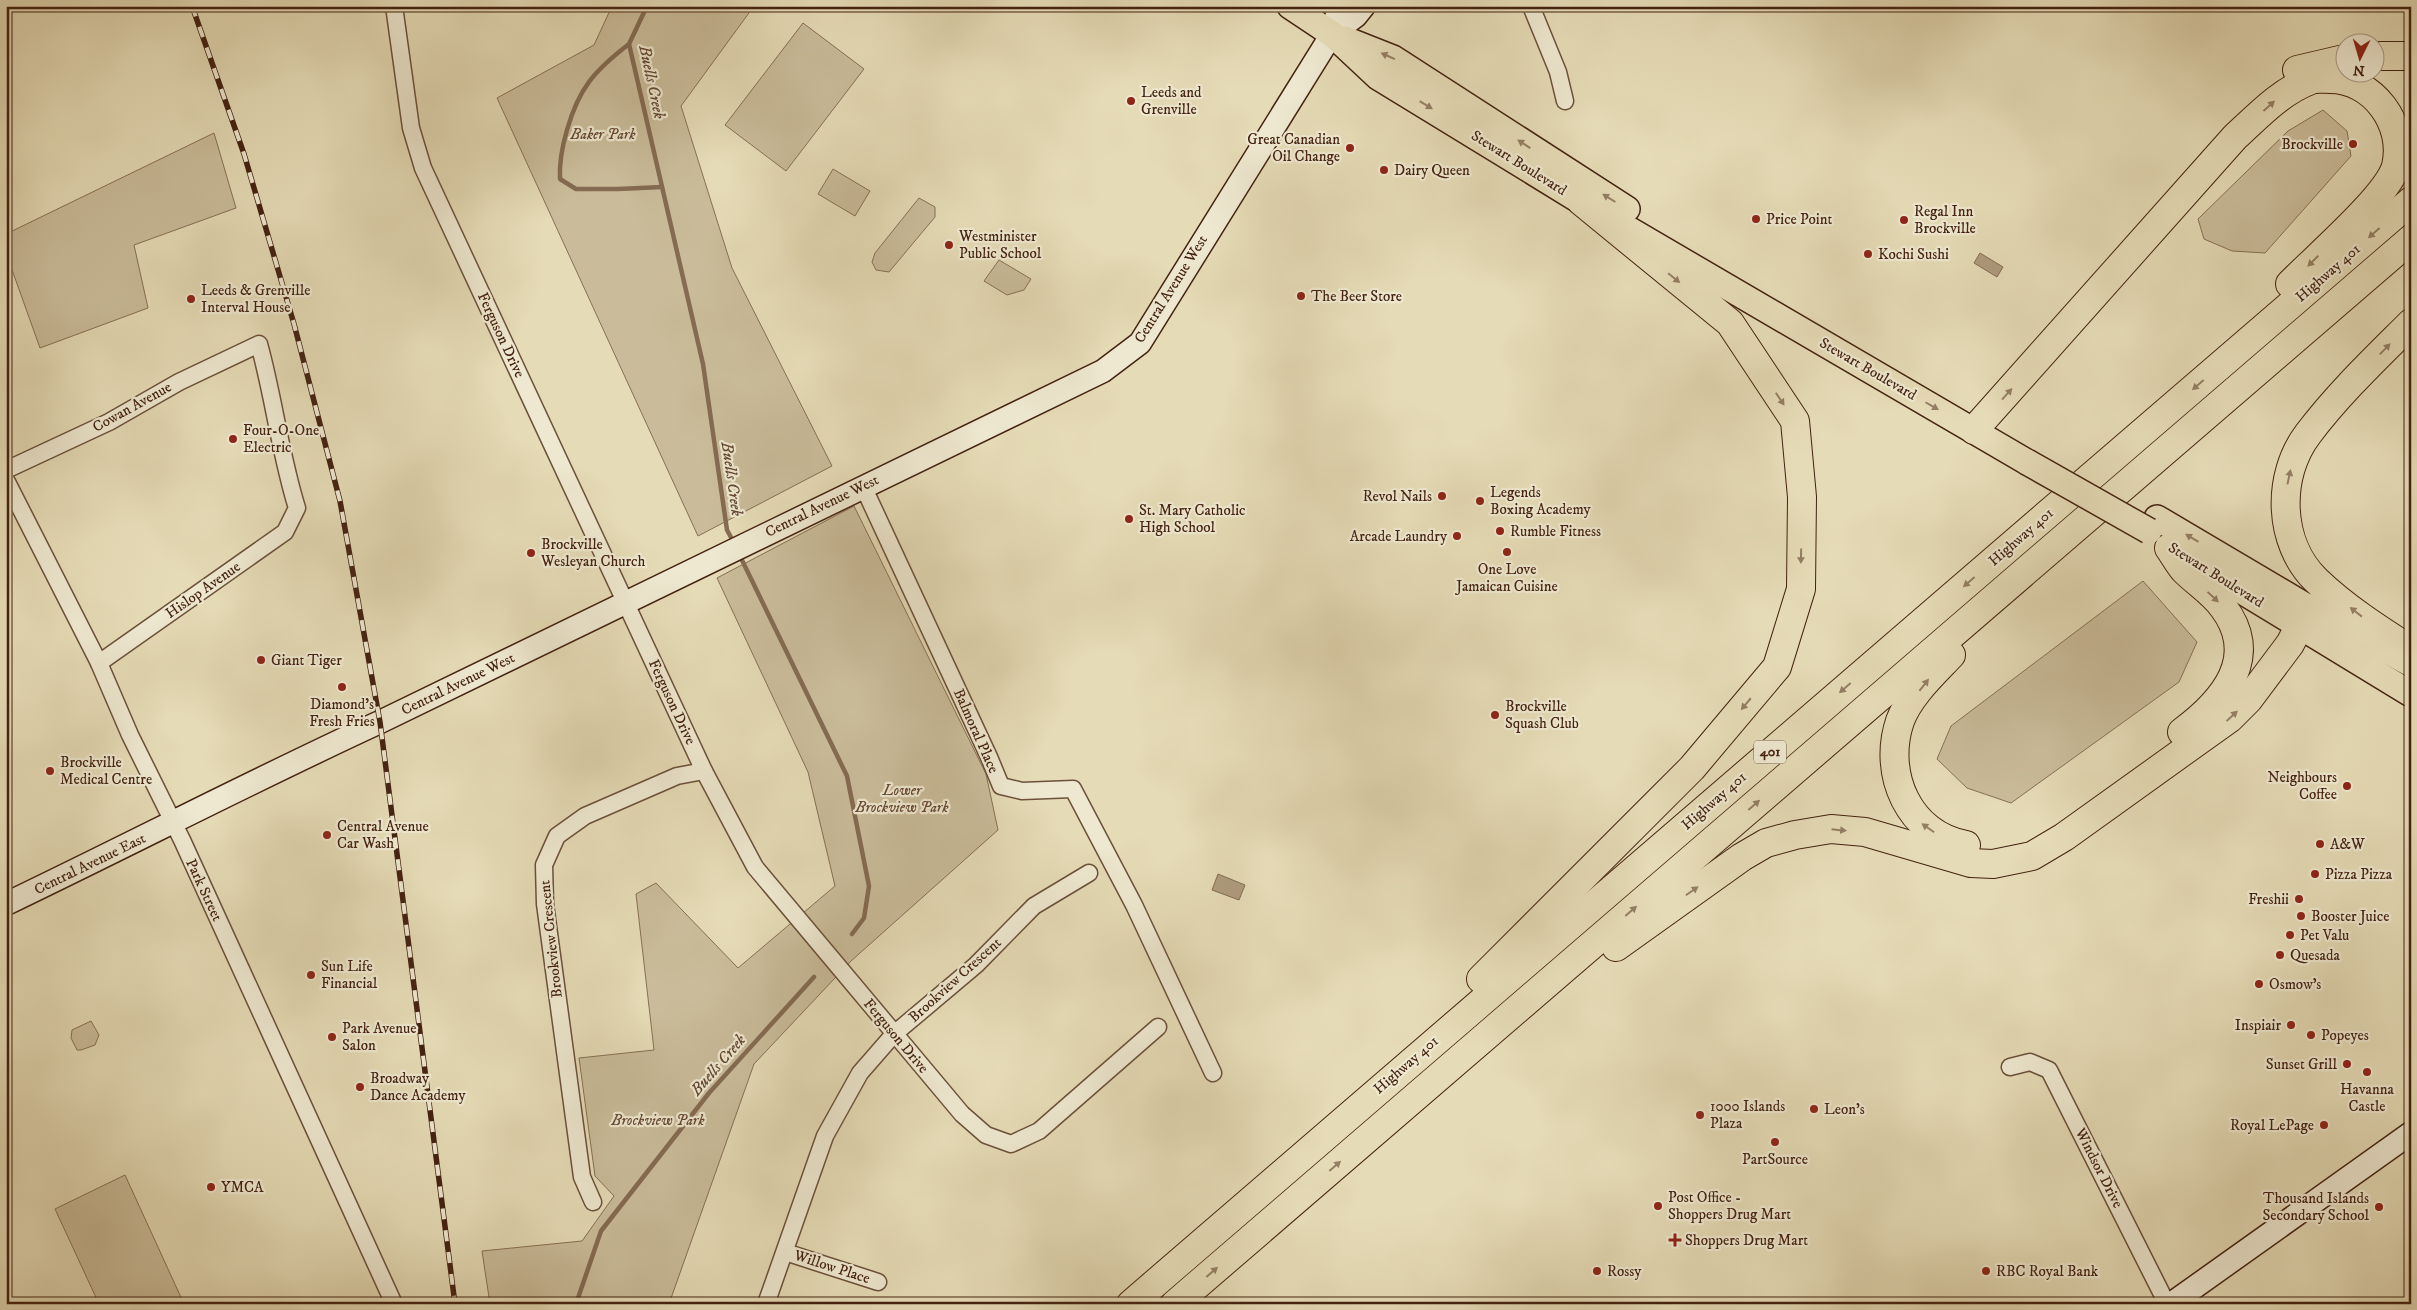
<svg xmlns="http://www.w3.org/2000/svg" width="2417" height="1310" font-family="'IM FELL DW Pica',serif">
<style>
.green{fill:#cabc9a;stroke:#876f56}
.water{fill:#ae9c7e;stroke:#846b52}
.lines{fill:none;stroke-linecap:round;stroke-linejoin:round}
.stream{stroke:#846b52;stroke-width:4.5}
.street-casing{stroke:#6c503a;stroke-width:19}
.secondary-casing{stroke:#421;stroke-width:25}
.primary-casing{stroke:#421;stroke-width:28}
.highway-casing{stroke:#421;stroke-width:30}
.street{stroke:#eee8d0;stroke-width:16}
.secondary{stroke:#eee8d0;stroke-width:22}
.primary{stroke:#e5dbb6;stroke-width:25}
.highway{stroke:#e5dbb6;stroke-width:28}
.rail-casing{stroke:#421;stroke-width:5.5}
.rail{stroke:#eee8d0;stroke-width:4;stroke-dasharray:11;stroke-linecap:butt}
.primary-bridge-casing{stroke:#421;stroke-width:28;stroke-linecap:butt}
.primary-bridge{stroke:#e5dbb6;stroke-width:25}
.oneway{fill:#947e64}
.poi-dot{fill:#8f2418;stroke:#eee8d0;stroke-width:2}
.labels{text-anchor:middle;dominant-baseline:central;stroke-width:4.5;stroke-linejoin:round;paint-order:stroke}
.shield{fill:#eee8d0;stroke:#775d4a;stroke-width:1}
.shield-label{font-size:14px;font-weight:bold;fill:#421}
.poi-label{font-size:15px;fill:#421;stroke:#eee8d0;text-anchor:start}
.park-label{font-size:15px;font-style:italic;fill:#664833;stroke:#eee8d0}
.street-label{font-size:15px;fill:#421;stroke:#eee8d0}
.water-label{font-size:16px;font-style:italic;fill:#644732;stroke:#eee8d0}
</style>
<rect width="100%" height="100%" fill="#e5dbb6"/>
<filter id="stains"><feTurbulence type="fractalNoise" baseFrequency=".004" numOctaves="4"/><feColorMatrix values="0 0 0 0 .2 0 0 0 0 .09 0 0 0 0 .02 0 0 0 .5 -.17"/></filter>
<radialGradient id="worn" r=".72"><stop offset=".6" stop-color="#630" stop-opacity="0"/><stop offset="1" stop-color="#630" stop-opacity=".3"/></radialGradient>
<g class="green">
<path d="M612 6H754L681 106 732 268 832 466 698 536 497 98 594 45Z"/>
<path d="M803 23 864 69 786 171 725 125Z"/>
<path d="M2323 110 2347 131 2351 156 2265 253 2232 251 2204 239 2198 219 2288 131Z"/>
<path d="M214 133 236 208 134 245 148 308 40 348 6 253V234Z"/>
<path d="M833 169 870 191 855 216 818 194Z"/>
<path d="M919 198 935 207V217L889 272 876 270 872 262 875 253Z"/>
<path d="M999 260 1031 279 1024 290 1007 295 984 281Z"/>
<path d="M854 506 986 774 998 830 851 961 754 1064 669 1304H490L482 1251 582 1241 614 1196 595 1176 579 1058 654 1050 636 894 656 883 738 968 835 886 808 772 717 578Z"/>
<path d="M2143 581 2197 642 2179 682 2011 803 1967 788 1937 759 1951 726Z"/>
<path d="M91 1021 99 1035 95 1045 81 1050H77L71 1038 72 1030Z"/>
<path d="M125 1175 184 1304H99L55 1209Z"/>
</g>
<g class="water">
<path d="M1980 253 2003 267 1997 277 1974 263Z"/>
<path d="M1218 874 1245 885 1239 900 1212 890Z"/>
</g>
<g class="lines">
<g class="stream">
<path d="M647 6 629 44 703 364 727 530 734 543"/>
<path d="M629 44C594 71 579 88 567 130 562 147 559 161 560 179L576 189H618L662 187"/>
<path d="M739 554 847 776 869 886 864 918 852 934"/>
<path d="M576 1304 601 1231 709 1093 814 977"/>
</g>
<defs>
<g id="street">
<path d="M394 6 411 128 423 168 704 771 755 867 962 1114 986 1135 1011 1144 1039 1131 1158 1027"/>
<path d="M1531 6 1558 72 1565 101"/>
<path d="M6 470 109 422 179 382 259 344C274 398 280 454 297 508L285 532 99 663"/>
<path d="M6 480 99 663 130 735 182 840 394 1304"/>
<path d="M863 486 989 757 1001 786 1022 791 1073 789 1134 905 1213 1073"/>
<path d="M2010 1067 2030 1062 2049 1070 2167 1304"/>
<path d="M593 1202 582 1177 545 904 544 865 557 836 585 816 677 776 704 771"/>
<path d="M785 1252 878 1282"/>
<path d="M766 1304 825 1136 860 1073 894 1034 976 965 1034 906 1089 873"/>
</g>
<g id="secondary">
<path d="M1332 34 1356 16 1364 6"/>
<path d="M6 904C131 844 254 780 380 722L1103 371 1140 343 1332 34 1339 6"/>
<path d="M2171 1304 2411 1133"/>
</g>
<g id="primary">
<path d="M1290 6 1332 34 1378 77 1582 202 2027 462"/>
<path d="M1345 39 1393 58 1627 209"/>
<path d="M2157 518 2309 608 2411 664"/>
<path d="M2171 548 2411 694"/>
</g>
<g id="highway">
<path d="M2374 56H2411"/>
<path d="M2297 70 2344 59"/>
<path d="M2411 323C2376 358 2338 394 2308 434 2276 476 2278 543 2316 580 2344 607 2378 629 2411 650"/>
<path d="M1974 430 2235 137C2258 116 2281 91 2311 80 2316 78 2324 79 2330 79 2373 79 2406 124 2396 166 2388 196 2314 259 2290 284"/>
<path d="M2169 548C2174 555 2178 563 2184 570 2197 583 2213 593 2223 607 2261 657 2224 701 2182 732"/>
<path d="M1951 655C1933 674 1909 696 1900 721 1882 774 1909 835 1966 845"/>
<path d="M1616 947 1742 857 1766 843 1795 835 1831 829 1865 832 1971 863 1993 864 2032 856 2064 837 2230 718 2248 700 2290 644 2309 608"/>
<path d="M1481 979 1692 768 1777 667 1801 589 1802 497 1795 421 1730 323 1582 202"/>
<path d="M1131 1304 2411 201"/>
<path d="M1175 1304 2411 239"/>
</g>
</defs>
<use href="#street" class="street-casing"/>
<use href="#secondary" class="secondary-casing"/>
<use href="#primary" class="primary-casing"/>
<use href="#highway" class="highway-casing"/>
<use href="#street" class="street"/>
<use href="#secondary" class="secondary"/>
<use href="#primary" class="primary"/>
<use href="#highway" class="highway"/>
<defs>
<path id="rail" d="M192 6 244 154 294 324 340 501 380 722 455 1304"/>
</defs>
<use href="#rail" class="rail-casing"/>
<use href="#rail" class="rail"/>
<defs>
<path id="primary-bridge" d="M2027 462 2149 531"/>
</defs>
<use href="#primary-bridge" class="primary-bridge-casing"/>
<use href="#primary-bridge" class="primary-bridge"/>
</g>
<defs><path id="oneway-solid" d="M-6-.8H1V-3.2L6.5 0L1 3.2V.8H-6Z" transform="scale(1.25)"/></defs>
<g class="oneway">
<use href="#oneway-solid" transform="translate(1388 56) rotate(-156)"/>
<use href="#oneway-solid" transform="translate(1426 105) rotate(31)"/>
<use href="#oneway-solid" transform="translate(2269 106) rotate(-42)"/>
<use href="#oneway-solid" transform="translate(1524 144) rotate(-147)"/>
<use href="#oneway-solid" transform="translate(1609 198) rotate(-148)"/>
<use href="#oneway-solid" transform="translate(2374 233) rotate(139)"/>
<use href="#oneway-solid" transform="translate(2313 261) rotate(135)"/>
<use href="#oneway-solid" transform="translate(1674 278) rotate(39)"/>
<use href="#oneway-solid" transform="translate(2385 349) rotate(-46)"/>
<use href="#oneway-solid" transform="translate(2198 385) rotate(139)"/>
<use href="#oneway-solid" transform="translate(2007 394) rotate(-48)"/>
<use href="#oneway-solid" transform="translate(1780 399) rotate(56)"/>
<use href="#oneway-solid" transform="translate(1932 406) rotate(30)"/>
<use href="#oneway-solid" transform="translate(2289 477) rotate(-78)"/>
<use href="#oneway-solid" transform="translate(2192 538) rotate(-149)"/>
<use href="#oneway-solid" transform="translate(1801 556) rotate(91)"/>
<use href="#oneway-solid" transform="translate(1969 582) rotate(139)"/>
<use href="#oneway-solid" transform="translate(2213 597) rotate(43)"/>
<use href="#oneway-solid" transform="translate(2356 612) rotate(-142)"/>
<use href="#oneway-solid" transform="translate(1924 685) rotate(-52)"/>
<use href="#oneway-solid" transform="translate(1845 688) rotate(139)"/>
<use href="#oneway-solid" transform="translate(1746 704) rotate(130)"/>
<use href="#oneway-solid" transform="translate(2232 716) rotate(-43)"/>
<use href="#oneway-solid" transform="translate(1754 805) rotate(-41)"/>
<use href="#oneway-solid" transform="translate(1928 828) rotate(-145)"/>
<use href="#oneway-solid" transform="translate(1839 830) rotate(6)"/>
<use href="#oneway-solid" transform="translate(1692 891) rotate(-35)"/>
<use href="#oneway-solid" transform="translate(1631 911) rotate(-41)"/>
<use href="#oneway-solid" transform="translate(1335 1166) rotate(-41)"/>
<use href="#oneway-solid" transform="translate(1212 1272) rotate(-41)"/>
</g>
<g class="poi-dot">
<circle cx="1131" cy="101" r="5"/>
<circle cx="2353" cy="144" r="5"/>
<circle cx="1350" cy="148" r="5"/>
<circle cx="1384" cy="170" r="5"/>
<circle cx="1756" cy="219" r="5"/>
<circle cx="1904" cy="220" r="5"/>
<circle cx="949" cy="245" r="5"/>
<circle cx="1868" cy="254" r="5"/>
<circle cx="1301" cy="296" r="5"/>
<circle cx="191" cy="299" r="5"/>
<circle cx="233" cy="439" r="5"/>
<circle cx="1442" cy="496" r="5"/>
<circle cx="1480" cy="501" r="5"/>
<circle cx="1129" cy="519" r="5"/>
<circle cx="1500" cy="531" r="5"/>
<circle cx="1457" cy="536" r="5"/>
<circle cx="1507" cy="552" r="5"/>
<circle cx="531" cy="553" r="5"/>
<circle cx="261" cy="660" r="5"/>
<circle cx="342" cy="687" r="5"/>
<circle cx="1495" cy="715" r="5"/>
<circle cx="50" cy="771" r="5"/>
<circle cx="2347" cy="786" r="5"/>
<circle cx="327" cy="835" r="5"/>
<circle cx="2320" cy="844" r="5"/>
<circle cx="2315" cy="874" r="5"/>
<circle cx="2299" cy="899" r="5"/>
<circle cx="2301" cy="916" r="5"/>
<circle cx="2290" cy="935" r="5"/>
<circle cx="2280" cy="955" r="5"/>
<circle cx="311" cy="975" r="5"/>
<circle cx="2259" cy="984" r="5"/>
<circle cx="2291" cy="1025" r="5"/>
<circle cx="2311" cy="1035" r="5"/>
<circle cx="332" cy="1037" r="5"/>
<circle cx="2347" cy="1064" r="5"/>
<circle cx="2367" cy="1072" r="5"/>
<circle cx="360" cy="1087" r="5"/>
<circle cx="1814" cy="1109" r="5"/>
<circle cx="1700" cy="1115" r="5"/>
<circle cx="2324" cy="1125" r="5"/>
<circle cx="1775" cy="1142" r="5"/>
<circle cx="211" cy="1187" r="5"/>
<circle cx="1658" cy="1206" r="5"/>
<circle cx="2379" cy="1207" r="5"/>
<path d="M1672.5 1232.5h5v5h5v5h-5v5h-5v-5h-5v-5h5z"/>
<circle cx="1597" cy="1271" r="5"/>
<circle cx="1986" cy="1271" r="5"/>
</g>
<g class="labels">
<rect class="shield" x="1754" y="740.5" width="32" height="23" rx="4"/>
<g class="shield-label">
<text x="1770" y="752">401</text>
</g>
<g class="poi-label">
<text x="1141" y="92">Leeds and<tspan x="1141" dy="17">Grenville</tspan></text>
<text x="1340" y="139" text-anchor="end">Great Canadian<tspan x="1340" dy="17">Oil Change</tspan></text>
<text x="2343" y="144" text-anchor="end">Brockville</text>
<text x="1394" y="170">Dairy Queen</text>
<text x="1914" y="211">Regal Inn<tspan x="1914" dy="17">Brockville</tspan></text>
<text x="1766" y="219">Price Point</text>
<text x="959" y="236">Westminister<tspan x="959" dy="17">Public School</tspan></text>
<text x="1878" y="254">Kochi Sushi</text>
<text x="201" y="290">Leeds &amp; Grenville<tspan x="201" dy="17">Interval House</tspan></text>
<text x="1311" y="296">The Beer Store</text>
<text x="243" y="430">Four-O-One<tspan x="243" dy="17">Electric</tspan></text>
<text x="1490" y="492">Legends<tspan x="1490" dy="17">Boxing Academy</tspan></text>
<text x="1432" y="496" text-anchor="end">Revol Nails</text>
<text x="1139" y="510">St. Mary Catholic<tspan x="1139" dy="17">High School</tspan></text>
<text x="1510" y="531">Rumble Fitness</text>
<text x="1447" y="536" text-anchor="end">Arcade Laundry</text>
<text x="541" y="544">Brockville<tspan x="541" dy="17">Wesleyan Church</tspan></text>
<text x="1507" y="569" text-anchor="middle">One Love<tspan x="1507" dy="17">Jamaican Cuisine</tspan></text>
<text x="271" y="660">Giant Tiger</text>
<text x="342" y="704" text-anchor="middle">Diamond's<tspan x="342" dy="17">Fresh Fries</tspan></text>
<text x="1505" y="706">Brockville<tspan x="1505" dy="17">Squash Club</tspan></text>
<text x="60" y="762">Brockville<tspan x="60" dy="17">Medical Centre</tspan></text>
<text x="2337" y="777" text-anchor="end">Neighbours<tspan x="2337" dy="17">Coffee</tspan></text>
<text x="337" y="826">Central Avenue<tspan x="337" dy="17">Car Wash</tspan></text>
<text x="2330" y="844">A&amp;W</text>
<text x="2325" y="874">Pizza Pizza</text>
<text x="2289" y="899" text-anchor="end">Freshii</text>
<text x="2311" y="916">Booster Juice</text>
<text x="2300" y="935">Pet Valu</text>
<text x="2290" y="955">Quesada</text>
<text x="321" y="966">Sun Life<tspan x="321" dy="17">Financial</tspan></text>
<text x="2269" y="984">Osmow's</text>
<text x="2281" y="1025" text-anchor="end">Inspiair</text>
<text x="342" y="1028">Park Avenue<tspan x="342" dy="17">Salon</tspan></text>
<text x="2321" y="1035">Popeyes</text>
<text x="2337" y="1064" text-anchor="end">Sunset Grill</text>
<text x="370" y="1078">Broadway<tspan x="370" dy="17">Dance Academy</tspan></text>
<text x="2367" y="1089" text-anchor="middle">Havanna<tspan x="2367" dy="17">Castle</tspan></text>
<text x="1710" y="1106">1000 Islands<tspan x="1710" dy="17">Plaza</tspan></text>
<text x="1824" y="1109">Leon's</text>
<text x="2314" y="1125" text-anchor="end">Royal LePage</text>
<text x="1775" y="1159" text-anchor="middle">PartSource</text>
<text x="221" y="1187">YMCA</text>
<text x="1668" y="1197">Post Office -<tspan x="1668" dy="17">Shoppers Drug Mart</tspan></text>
<text x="2369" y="1198" text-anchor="end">Thousand Islands<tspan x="2369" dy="17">Secondary School</tspan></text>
<text x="1685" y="1240">Shoppers Drug Mart</text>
<text x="1607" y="1271">Rossy</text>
<text x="1996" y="1271">RBC Royal Bank</text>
</g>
<g class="park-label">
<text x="603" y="134">Baker Park</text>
<text x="902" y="790">Lower<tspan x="902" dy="17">Brockview Park</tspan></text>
<text x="658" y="1120">Brockview Park</text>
</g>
<g class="street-label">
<text transform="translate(1519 163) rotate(32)">Stewart Boulevard</text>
<text transform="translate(2328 273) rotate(-41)">Highway 401</text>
<text transform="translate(1171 289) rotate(-58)">Central Avenue West</text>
<text transform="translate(501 335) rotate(65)">Ferguson Drive</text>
<text transform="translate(1868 369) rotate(30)">Stewart Boulevard</text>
<text transform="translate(132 407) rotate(-29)">Cowan Avenue</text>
<text transform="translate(822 506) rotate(-26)">Central Avenue West</text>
<text transform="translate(2021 537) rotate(-41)">Highway 401</text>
<text transform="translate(2216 575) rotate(32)">Stewart Boulevard</text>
<text transform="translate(203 590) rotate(-35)">Hislop Avenue</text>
<text transform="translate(458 684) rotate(-26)">Central Avenue West</text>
<text transform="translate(672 702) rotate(65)">Ferguson Drive</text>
<text transform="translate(976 731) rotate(66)">Balmoral Place</text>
<text transform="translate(1714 801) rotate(-41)">Highway 401</text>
<text transform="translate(90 864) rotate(-26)">Central Avenue East</text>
<text transform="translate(204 890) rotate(65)">Park Street</text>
<text transform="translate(551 939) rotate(-96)">Brookview Crescent</text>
<text transform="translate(955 980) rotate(-42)">Brookview Crescent</text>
<text transform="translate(896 1036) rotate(50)">Ferguson Drive</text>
<text transform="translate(1406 1065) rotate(-41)">Highway 401</text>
<text transform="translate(2099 1168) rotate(63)">Windsor Drive</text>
<text transform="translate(832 1267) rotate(18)">Willow Place</text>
</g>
<g class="water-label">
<text transform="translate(652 82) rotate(78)">Buells Creek</text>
<text transform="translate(732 479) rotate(82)">Buells Creek</text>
<text transform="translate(718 1065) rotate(-49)">Buells Creek</text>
</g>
</g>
<rect width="2417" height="1310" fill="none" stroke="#e5dbb6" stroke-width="25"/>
<rect x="8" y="8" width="2402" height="1295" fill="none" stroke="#421" stroke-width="2.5"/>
<rect x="12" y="12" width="2392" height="1285" fill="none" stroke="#421"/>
<g transform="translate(2360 58) rotate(185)"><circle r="24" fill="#eee8d0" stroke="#aa9984"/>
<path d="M0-4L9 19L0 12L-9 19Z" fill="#8f2418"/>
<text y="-8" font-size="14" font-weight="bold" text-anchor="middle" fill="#442211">N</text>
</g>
<rect width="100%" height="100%" filter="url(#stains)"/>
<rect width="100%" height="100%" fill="url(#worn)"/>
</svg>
